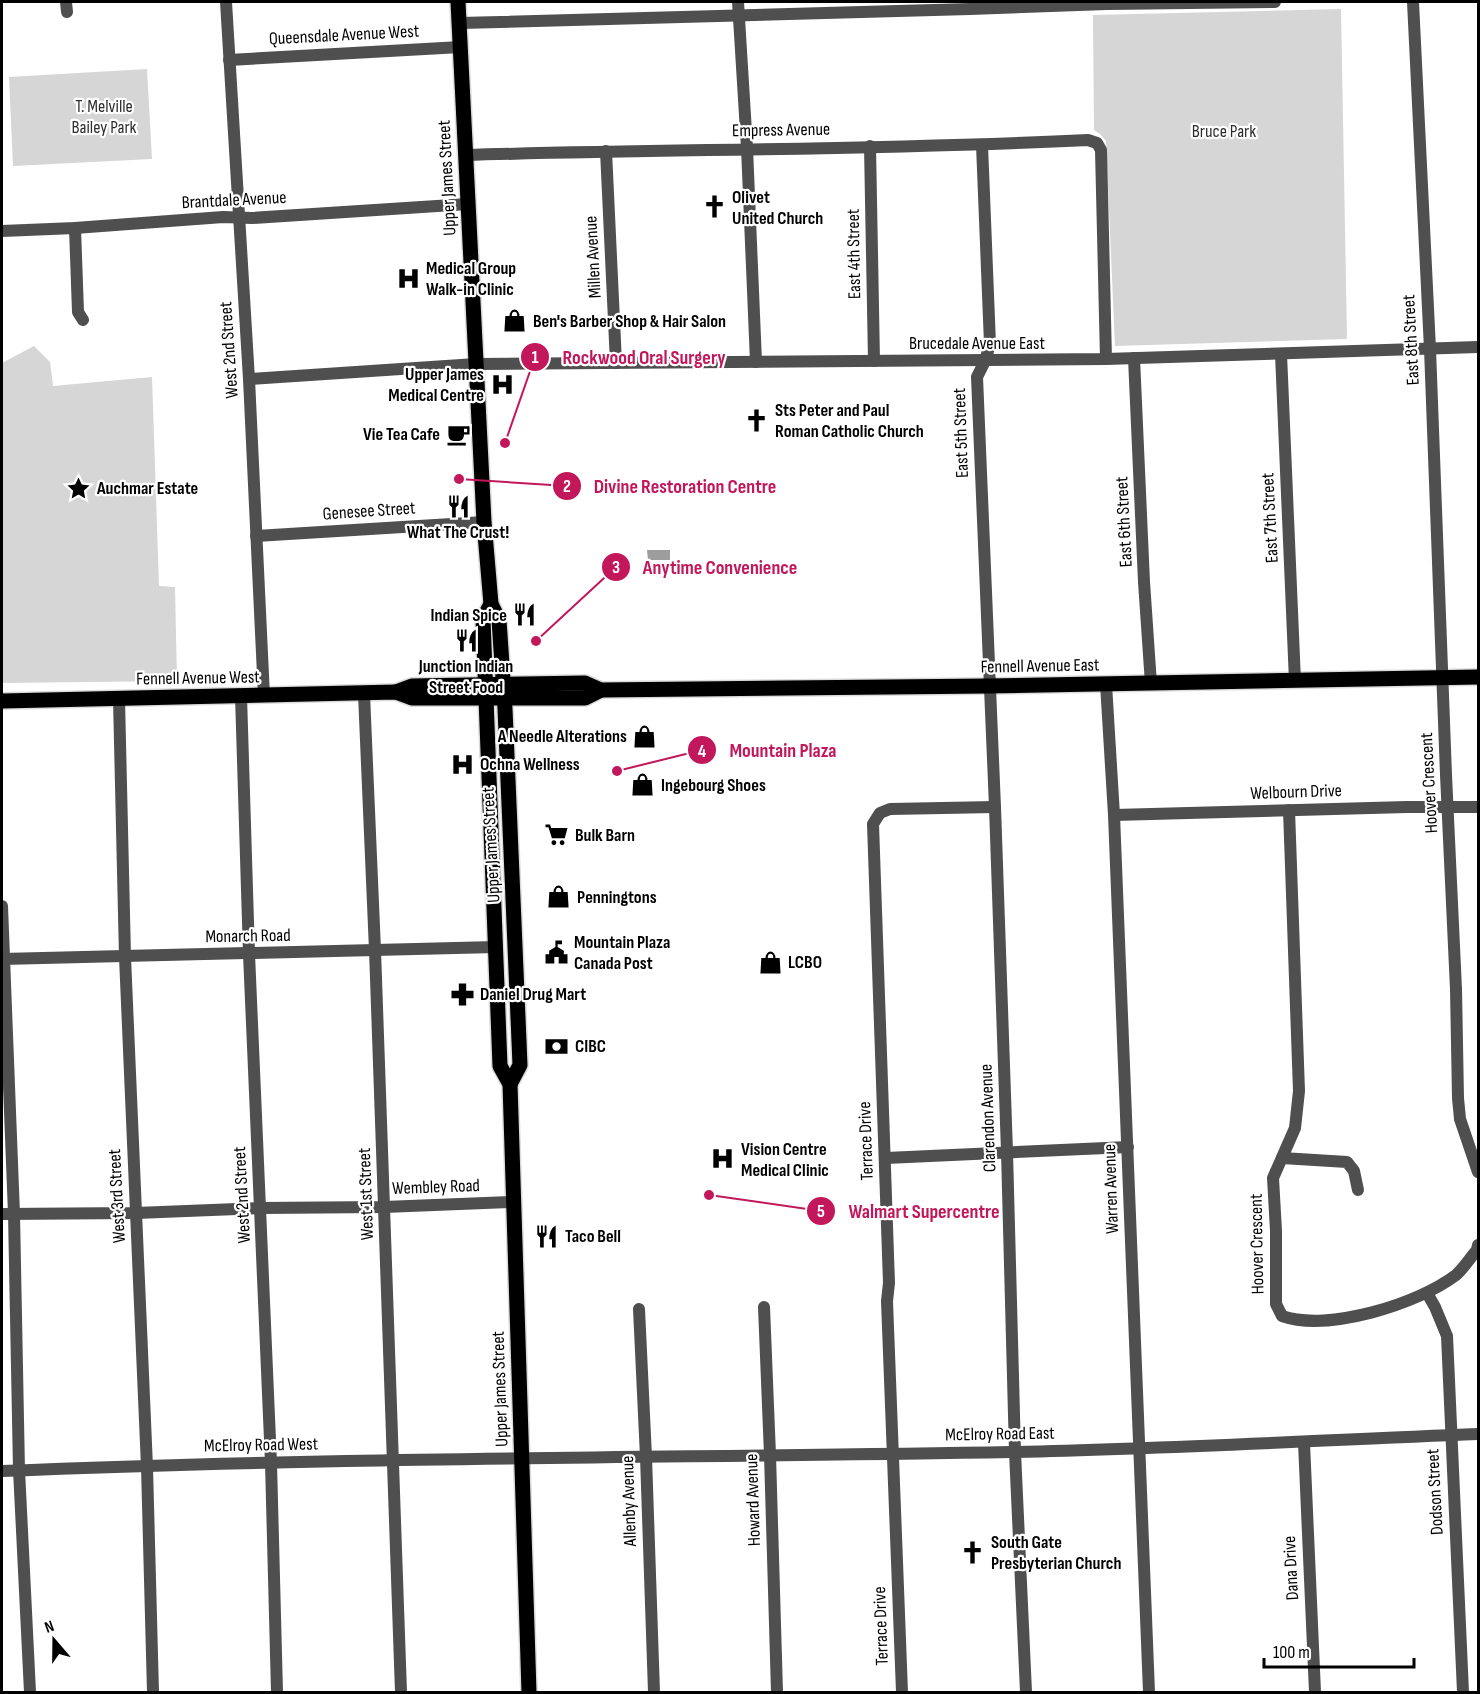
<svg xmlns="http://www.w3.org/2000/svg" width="1480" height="1694" font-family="'Sofia Sans Condensed',sans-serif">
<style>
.green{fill:#d6d6d6}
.water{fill:#9d9d9d}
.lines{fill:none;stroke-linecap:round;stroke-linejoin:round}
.major-casing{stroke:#dbdbdb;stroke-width:18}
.minor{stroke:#4f4f4f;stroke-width:12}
.major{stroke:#000;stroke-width:15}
.labels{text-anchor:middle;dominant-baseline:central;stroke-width:4.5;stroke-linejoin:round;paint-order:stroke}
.street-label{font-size:18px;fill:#000;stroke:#fff}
.park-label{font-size:18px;fill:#2d2d2d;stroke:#fff}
.poi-label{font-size:18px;font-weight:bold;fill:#000;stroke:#fff;text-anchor:start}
.leader{fill:none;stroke:#c2185b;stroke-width:2}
.callout-dot{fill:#c2185b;stroke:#fff;stroke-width:2}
.mark-label{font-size:18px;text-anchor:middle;font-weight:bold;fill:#fff}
.callout-label{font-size:20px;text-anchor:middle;font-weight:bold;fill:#c2185b;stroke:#fff;stroke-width:4.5;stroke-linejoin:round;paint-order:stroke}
</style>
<rect width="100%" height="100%" fill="#fff"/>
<g class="green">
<path d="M1341 9 1347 339 1115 346 1106 141 1100 134 1094 130 1093 15Z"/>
<path d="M147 69 152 159 13 166 9 77Z"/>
<path d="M34 346 50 362 53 386 152 377 159 586 175 587 177 681 2 683V363Z"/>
</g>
<path class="water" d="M647 550H670V560H648Z"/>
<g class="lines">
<defs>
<g id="major">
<path d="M458 2 484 522 491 604 499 620 505 709 520 1065 510 1084"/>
<path d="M491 604 483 619 500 1066 510 1084 529 1692"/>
<path d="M396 692 412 686 585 683 601 690 988 686 1478 677"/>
<path d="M2 701 396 692 412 698H585L601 690"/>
</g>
</defs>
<use href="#major" class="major-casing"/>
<g class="minor">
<path d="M66 2 67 12"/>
<path d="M226 2 249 379 264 696"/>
<path d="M738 2 747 148 756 362"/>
<path d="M1413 2 1430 349 1446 775 1456 989 1458 1098 1460 1119 1478 1172"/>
<path d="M460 23 970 9 1107 4 1275 2"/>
<path d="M229 60 461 47"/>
<path d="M982 145 990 344 985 361 977 377 995 807 1007 1152 1015 1452 1026 1692"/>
<path d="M870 146 874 361"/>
<path d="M606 151 616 363"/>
<path d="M465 155C673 149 881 150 1088 140L1097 143 1101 150 1106 359"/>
<path d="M75 228 78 312 83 320"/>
<path d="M2 231 75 228 223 217 252 218 468 204"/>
<path d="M1281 354 1295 681"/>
<path d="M1134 358 1144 582 1151 684"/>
<path d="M249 379 476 364 1106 359 1478 347"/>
<path d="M256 536 484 522"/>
<path d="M1106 684 1114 815 1149 1692"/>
<path d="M364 694 375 950 401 1692"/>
<path d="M241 696 249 954 271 1463 277 1692"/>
<path d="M119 699 125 957 147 1467 153 1692"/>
<path d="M1289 810 1299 1091 1295 1128 1273 1178 1276 1231V1304L1282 1316C1328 1332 1418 1304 1456 1275 1464 1268 1470 1258 1477 1250L1478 1245"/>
<path d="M1114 815 1407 807H1478"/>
<path d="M2 906 14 1214 19 1470 30 1692"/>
<path d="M2 959 496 947"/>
<path d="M886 1158 1128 1147"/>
<path d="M1282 1158 1347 1162 1354 1171 1358 1190"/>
<path d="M2 1214 136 1213 260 1208 384 1207 513 1202"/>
<path d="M1427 1293 1435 1307 1447 1336 1463 1692"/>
<path d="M764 1307 770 1455 777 1692"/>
<path d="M639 1309 646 1457 654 1692"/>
<path d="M1304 1443 1315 1692"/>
<path d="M2 1471C338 1457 675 1458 1011 1452 1167 1449 1323 1440 1478 1434"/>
<path d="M902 1692 887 1301 889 1283C885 1130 877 977 873 824L880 813 890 809 995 807"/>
</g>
<use href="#major" class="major"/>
</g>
<defs>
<symbol id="church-bare" viewBox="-9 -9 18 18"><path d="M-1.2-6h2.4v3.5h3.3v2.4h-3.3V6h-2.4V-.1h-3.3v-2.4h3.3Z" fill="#000" stroke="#fff" stroke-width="2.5" paint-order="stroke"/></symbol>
<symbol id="hospital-bare" viewBox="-9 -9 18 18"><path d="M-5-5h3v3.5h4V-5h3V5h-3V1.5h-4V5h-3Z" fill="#000" stroke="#fff" stroke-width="2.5" paint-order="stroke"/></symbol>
<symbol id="shop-bare" viewBox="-9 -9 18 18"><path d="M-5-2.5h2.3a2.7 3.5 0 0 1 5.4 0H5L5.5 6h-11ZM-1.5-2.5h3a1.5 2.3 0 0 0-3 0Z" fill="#000" stroke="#fff" stroke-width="2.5" paint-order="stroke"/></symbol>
<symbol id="cafe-bare" viewBox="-9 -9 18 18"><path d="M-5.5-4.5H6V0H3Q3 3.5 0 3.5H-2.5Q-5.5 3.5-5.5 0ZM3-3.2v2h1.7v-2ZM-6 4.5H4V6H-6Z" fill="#000" stroke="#fff" stroke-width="2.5" paint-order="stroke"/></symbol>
<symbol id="sight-bare" viewBox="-9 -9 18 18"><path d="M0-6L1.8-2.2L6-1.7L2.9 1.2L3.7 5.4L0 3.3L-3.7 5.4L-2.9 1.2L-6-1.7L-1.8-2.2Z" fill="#000" stroke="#fff" stroke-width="2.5" paint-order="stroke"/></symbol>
<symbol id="restaurant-bare" viewBox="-9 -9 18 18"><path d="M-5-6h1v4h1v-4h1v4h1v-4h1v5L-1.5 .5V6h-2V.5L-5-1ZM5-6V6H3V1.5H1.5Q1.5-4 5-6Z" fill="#000" stroke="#fff" stroke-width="2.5" paint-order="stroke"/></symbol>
<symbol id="supermarket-bare" viewBox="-9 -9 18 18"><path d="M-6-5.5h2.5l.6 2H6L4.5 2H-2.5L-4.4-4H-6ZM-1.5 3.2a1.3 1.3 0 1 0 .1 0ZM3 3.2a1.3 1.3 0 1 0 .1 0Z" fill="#000" stroke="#fff" stroke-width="2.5" paint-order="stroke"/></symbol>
<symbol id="civic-bare" viewBox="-9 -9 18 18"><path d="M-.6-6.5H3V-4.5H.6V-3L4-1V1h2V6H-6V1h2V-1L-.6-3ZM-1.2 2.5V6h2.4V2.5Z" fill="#000" stroke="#fff" stroke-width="2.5" paint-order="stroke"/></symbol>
<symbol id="pharmacy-bare" viewBox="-9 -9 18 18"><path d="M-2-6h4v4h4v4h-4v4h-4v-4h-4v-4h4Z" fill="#000" stroke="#fff" stroke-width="2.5" paint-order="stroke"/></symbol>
<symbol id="bank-bare" viewBox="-9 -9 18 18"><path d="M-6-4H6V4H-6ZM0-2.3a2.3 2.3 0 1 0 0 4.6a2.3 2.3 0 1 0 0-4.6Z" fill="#000" stroke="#fff" stroke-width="2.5" paint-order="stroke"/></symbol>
</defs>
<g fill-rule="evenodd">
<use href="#church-bare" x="698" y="190" width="33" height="33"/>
<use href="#hospital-bare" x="392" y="262" width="33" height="33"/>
<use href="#shop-bare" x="498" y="304" width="33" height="33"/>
<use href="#hospital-bare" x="486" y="368" width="33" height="33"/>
<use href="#church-bare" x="740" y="404" width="33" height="33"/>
<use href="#cafe-bare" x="442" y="418" width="33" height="33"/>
<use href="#sight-bare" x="62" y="472" width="33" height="33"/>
<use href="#restaurant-bare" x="442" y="490" width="33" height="33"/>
<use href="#restaurant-bare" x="508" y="598" width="33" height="33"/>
<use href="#restaurant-bare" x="450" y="624" width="33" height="33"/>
<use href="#shop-bare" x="628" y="720" width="33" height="33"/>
<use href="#hospital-bare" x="446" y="748" width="33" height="33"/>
<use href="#shop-bare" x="626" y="768" width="33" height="33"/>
<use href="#supermarket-bare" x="540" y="818" width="33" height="33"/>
<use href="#shop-bare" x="542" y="880" width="33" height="33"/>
<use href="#civic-bare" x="540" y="936" width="33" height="33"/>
<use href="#shop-bare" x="754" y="946" width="33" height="33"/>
<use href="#pharmacy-bare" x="446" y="978" width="33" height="33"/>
<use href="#bank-bare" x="540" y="1030" width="33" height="33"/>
<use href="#hospital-bare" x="706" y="1142" width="33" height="33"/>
<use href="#restaurant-bare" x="530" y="1220" width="33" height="33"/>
<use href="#church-bare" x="956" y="1536" width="33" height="33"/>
</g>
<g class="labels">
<g class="street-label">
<text transform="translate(344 35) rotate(-3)">Queensdale Avenue West</text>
<text transform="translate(781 130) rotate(-1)">Empress Avenue</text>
<text transform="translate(447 178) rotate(-93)">Upper James Street</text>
<text transform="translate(234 200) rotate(-3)">Brantdale Avenue</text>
<text transform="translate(854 254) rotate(-91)">East 4th Street</text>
<text transform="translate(593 257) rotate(-93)">Millen Avenue</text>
<text transform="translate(1411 340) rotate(-93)">East 8th Street</text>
<text x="977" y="343">Brucedale Avenue East</text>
<text transform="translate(229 350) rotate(-94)">West 2nd Street</text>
<text transform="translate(961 433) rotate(-92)">East 5th Street</text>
<text transform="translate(369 511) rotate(-4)">Genesee Street</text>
<text transform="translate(1270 518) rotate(-93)">East 7th Street</text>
<text transform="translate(1124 522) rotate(-93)">East 6th Street</text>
<text transform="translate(1040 666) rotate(-1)">Fennell Avenue East</text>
<text transform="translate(198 678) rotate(-1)">Fennell Avenue West</text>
<text transform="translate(1429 783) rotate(-93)">Hoover Crescent</text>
<text transform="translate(1296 792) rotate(-2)">Welbourn Drive</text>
<text transform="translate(491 845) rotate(-93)">Upper James Street</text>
<text transform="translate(248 936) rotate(-1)">Monarch Road</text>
<text transform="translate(988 1118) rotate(-92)">Clarendon Avenue</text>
<text transform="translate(866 1141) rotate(-92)">Terrace Drive</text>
<text transform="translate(436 1187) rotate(-2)">Wembley Road</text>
<text transform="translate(1111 1189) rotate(-92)">Warren Avenue</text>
<text transform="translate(366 1194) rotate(-92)">West 1st Street</text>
<text transform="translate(242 1195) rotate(-93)">West 2nd Street</text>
<text transform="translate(117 1196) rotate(-93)">West 3rd Street</text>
<text transform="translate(1257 1244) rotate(-91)">Hoover Crescent</text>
<text transform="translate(500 1389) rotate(-92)">Upper James Street</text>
<text transform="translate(1000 1434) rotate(-1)">McElroy Road East</text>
<text transform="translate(261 1445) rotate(-1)">McElroy Road West</text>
<text transform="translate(1435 1492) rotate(-93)">Dodson Street</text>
<text transform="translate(753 1500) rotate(-92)">Howard Avenue</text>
<text transform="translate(629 1501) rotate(-92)">Allenby Avenue</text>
<text transform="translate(1291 1568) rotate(-93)">Dana Drive</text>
<text transform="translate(881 1626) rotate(-92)">Terrace Drive</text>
</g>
<g class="park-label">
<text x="104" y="106">T. Melville<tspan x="104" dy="21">Bailey Park</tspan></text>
<text x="1224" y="131">Bruce Park</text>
</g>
<g class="poi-label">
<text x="732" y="197">Olivet<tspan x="732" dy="21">United Church</tspan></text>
<text x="426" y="268">Medical Group<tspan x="426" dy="21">Walk-in Clinic</tspan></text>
<text x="533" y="321">Ben's Barber Shop &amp; Hair Salon</text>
<text x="484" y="374" text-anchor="end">Upper James<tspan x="484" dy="21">Medical Centre</tspan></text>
<text x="775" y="410">Sts Peter and Paul<tspan x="775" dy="21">Roman Catholic Church</tspan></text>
<text x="440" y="434" text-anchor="end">Vie Tea Cafe</text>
<text x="97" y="488">Auchmar Estate</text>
<text x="458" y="532" text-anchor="middle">What The Crust!</text>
<text x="507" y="615" text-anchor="end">Indian Spice</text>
<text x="466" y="666" text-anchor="middle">Junction Indian<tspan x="466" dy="21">Street Food</tspan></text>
<text x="627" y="736" text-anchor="end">A Needle Alterations</text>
<text x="480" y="764">Ochna Wellness</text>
<text x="661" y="785">Ingebourg Shoes</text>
<text x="575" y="835">Bulk Barn</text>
<text x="577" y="897">Penningtons</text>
<text x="574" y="942">Mountain Plaza<tspan x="574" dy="21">Canada Post</tspan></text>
<text x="788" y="962">LCBO</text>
<text x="480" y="994">Daniel Drug Mart</text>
<text x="575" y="1046">CIBC</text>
<text x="741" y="1149">Vision Centre<tspan x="741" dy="21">Medical Clinic</tspan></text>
<text x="565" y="1236">Taco Bell</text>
<text x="991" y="1542">South Gate<tspan x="991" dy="21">Presbyterian Church</tspan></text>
</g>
</g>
<path class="leader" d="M505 443L535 357M459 479L567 486M536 641L616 567M617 771L702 750M709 1195L821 1211"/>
<g class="callout-dot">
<circle cx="505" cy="443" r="6"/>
<circle cx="459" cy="479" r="6"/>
<circle cx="536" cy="641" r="6"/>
<circle cx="617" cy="771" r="6"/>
<circle cx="709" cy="1195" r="6"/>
<circle cx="535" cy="357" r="15"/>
<circle cx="567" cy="486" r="15"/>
<circle cx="616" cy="567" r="15"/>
<circle cx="702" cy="750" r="15"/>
<circle cx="821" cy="1211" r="15"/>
</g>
<g class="mark-label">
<text x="535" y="363">1</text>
<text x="567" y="492">2</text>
<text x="616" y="573">3</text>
<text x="702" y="757">4</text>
<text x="821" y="1217">5</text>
</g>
<g class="callout-label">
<text x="644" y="364">Rockwood Oral Surgery</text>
<text x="685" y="493">Divine Restoration Centre</text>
<text x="720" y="574">Anytime Convenience</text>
<text x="783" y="757">Mountain Plaza</text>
<text x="924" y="1218">Walmart Supercentre</text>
</g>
<rect width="1480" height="1694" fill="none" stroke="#000000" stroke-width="6"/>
<g transform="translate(54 1640) rotate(340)" stroke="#ffffff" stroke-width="4.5" paint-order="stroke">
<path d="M0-4.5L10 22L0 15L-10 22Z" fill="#000000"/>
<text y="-9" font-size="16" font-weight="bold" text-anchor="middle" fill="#000000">N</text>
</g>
<path d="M1264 1658v9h150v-9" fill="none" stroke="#000000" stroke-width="3"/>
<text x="1273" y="1658" font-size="18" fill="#000000" stroke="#ffffff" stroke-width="4.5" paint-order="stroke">100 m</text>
</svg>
